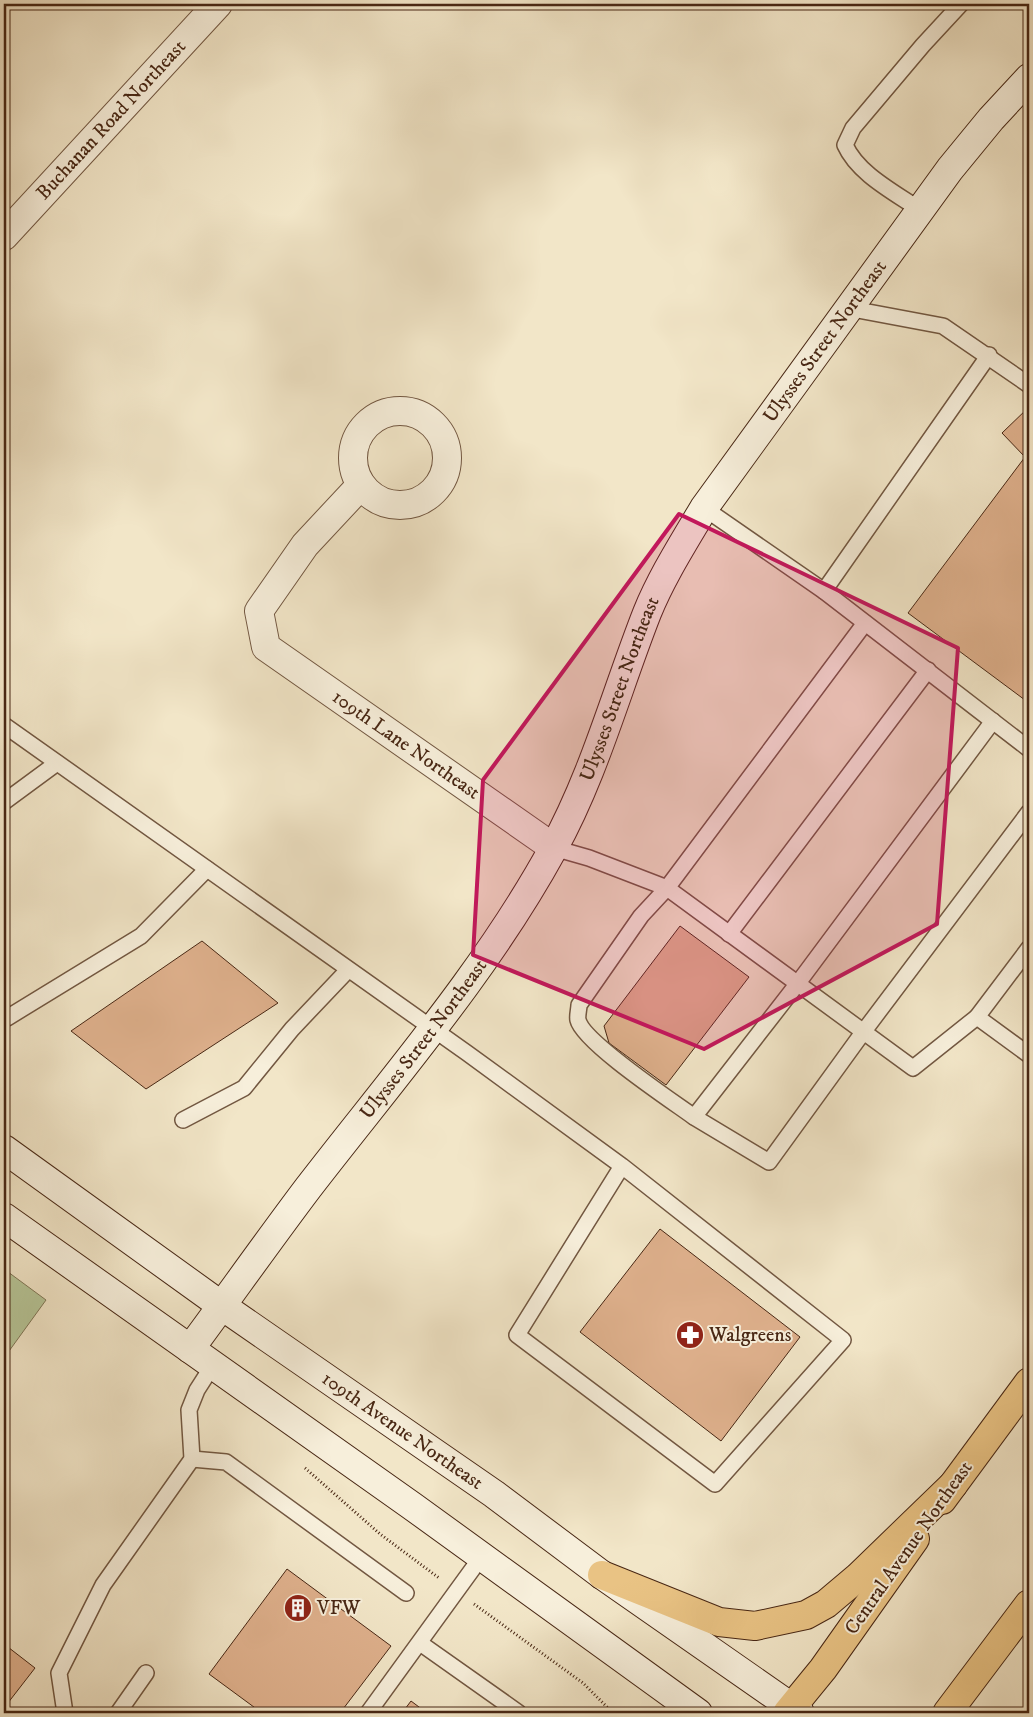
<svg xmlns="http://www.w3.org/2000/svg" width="1033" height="1717" font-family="'IM FELL DW Pica',serif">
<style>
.green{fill:#b7c698;stroke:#807656}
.building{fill:#deb08c;stroke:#482714}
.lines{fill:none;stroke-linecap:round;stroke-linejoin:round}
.lane-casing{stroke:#725741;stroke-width:18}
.street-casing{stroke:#725741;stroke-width:30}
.secondary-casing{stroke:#482714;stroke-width:30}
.highway-casing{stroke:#482714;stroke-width:30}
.path{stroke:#482714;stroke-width:3;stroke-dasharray:1 2.5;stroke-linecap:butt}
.lane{stroke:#f7efdb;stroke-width:15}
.street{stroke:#f7efdb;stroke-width:28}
.secondary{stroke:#f7efdb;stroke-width:28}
.highway{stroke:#e9c384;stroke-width:28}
.marked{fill:#c2185b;fill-opacity:0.2;stroke:#c2185b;stroke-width:4;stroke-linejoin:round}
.labels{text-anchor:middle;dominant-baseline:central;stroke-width:4;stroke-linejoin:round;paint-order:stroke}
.street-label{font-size:20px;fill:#482714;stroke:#f7efdb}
.poi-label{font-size:20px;fill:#482714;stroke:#f7efdb;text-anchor:start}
</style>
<rect width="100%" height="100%" fill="#f2e6c8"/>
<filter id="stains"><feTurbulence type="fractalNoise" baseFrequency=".004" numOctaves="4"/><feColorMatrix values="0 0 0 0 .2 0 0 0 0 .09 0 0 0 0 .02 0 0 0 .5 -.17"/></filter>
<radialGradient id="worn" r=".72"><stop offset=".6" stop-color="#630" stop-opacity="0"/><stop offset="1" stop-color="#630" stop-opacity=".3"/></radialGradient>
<path class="green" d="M4 1269 46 1300 4 1358Z"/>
<g class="building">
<path d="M1029 407V703L908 613 1025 457 1002 433Z"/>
<path d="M680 926 749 977 666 1085 609 1043 604 1026Z"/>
<path d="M202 941 278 1003 146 1089 71 1031Z"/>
<path d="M660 1229 800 1337 721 1441 580 1332Z"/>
<path d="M287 1569 391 1646 340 1713H262L209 1674Z"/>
<path d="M4 1644 35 1668 4 1708Z"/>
<path d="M411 1701 427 1713H402Z"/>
</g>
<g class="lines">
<defs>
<g id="lane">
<path d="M920 210C894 192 858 174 845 145L853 128 923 45 961 4"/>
<path d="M847 308 943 326 1029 385"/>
<path d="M704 508 824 591 1029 749"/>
<path d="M824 591 989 355"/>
<path d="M993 721 798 983 694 1117 769 1162 864 1031 1029 812"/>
<path d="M4 725 467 1053 622 1166 517 1335 715 1484 843 1340 622 1166"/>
<path d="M4 802 57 763"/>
<path d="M554 848 589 858 667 888 913 1068 977 1017 1029 1055"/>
<path d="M729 934 928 670"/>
<path d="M977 1017 1029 948"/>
<path d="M7 1018 141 936 207 869"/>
<path d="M694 1117C672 1101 583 1042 578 1020 577 1016 579 1009 579 1005L641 916 667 888 865 623"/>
<path d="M183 1120 244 1088 292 1029 348 970"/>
<path d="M192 1459 226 1462 406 1593"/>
<path d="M420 1643 519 1713"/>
<path d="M65 1713 59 1673 103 1585 192 1459 189 1410 197 1390 213 1365"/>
<path d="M118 1713 146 1673"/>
<path d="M368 1713 482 1556"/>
</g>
<g id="street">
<path id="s1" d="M4 236 218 4"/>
<circle cx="400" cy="458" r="47"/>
<path id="s2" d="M361 485 305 545 259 611 266 647 554 848"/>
</g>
<g id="secondary">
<path id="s3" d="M4 1149 222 1306 494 1494 602 1575 800 1713"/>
<path d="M4 1217 412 1506 698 1713"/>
<path id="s4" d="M190 1349C230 1295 268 1241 308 1188 392 1079 487 970 553 849 594 775 616 692 647 613 662 576 684 542 704 508L950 169 991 119 1029 78"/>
</g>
<g id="highway">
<path d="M942 1500 1029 1382"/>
<path d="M602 1575 719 1622 755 1626 806 1615 826 1604 858 1577 953 1485"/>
<path d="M787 1713 823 1669 915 1539"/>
<path d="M947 1713 1029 1604"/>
</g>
</defs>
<use href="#lane" class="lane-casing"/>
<use href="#street" class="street-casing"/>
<use href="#secondary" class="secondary-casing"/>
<use href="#highway" class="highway-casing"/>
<g class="path">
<path d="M305 1468 380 1534 439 1578"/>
<path d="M474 1604 583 1683 613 1713"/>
</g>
<use href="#lane" class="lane"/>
<use href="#street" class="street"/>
<use href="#secondary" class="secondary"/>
<use href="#highway" class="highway"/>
</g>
<path class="marked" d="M679 514 958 648 937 924 704 1049 473 955 483 780Z"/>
<defs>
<symbol id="pharmacy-disc" viewBox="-11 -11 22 22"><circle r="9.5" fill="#8f2418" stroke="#f7efdb"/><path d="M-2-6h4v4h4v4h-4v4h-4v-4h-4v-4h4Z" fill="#fff"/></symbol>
<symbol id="building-disc" viewBox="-11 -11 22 22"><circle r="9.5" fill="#8f2418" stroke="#f7efdb"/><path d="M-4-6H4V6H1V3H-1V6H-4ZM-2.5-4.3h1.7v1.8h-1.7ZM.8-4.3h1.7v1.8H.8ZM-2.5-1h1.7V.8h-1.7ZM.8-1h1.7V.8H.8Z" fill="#fff"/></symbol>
</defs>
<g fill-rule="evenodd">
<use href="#pharmacy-disc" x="674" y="1319" width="32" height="32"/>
<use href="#building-disc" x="282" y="1592" width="32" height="32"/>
</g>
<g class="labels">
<g class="street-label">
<text stroke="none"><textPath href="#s1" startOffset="158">Buchanan Road Northeast</textPath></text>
<text stroke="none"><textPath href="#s4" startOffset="1198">Ulysses Street Northeast</textPath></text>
<text stroke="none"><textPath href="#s4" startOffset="792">Ulysses Street Northeast</textPath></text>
<text stroke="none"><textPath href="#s2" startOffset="370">109th Lane Northeast</textPath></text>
<text stroke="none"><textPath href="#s4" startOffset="388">Ulysses Street Northeast</textPath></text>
<text stroke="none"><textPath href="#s3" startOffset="488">109th Avenue Northeast</textPath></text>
<text transform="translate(909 1548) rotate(-55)">Central Avenue Northeast</text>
</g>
<g class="poi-label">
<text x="709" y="1335">Walgreens</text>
<text x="317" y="1608">VFW</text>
</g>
</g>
<rect width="1033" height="1717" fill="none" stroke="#f2e6c8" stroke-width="20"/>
<rect x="5" y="5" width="1023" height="1707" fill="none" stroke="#482714" stroke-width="2.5"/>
<rect x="10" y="10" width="1013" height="1697" fill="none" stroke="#482714"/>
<rect width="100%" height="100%" filter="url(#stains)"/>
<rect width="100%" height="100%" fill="url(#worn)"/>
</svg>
